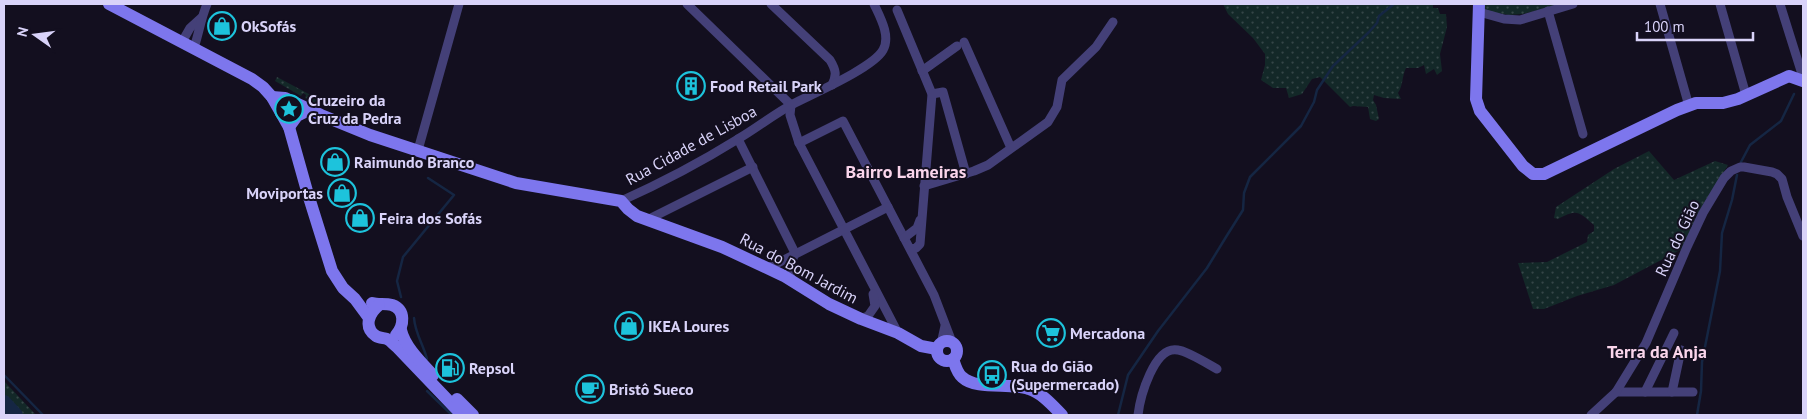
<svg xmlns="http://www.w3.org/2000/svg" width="1807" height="419" font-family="'PT Sans',sans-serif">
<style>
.grass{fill:url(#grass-dots)}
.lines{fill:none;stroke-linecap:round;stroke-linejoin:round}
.stream{stroke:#152643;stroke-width:2.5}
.river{stroke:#152643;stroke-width:14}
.street{stroke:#444078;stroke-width:9}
.secondary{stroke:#7d76ed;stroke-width:12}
.labels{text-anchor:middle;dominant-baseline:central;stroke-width:4;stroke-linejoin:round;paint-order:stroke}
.poi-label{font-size:16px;font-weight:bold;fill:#d9d3f9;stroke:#130f1f;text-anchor:start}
.street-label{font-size:16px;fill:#d9d3f9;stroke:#130f1f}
.neighbourhood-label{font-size:18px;font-weight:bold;fill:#fad5eb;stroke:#130f1f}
</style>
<defs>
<pattern id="grass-dots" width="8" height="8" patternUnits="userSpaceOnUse" patternTransform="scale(1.25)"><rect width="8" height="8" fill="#132828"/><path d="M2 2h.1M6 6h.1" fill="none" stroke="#354648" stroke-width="1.8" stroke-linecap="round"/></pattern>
</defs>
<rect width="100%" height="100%" fill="#130f1f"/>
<g class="grass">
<path d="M1223 4H1433V8H1438L1440 14H1446L1447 27 1440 54 1442 71 1437 75 1434 69 1426 74 1424 65 1418 68H1406C1402 76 1403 86 1398 93L1401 99 1384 98 1374 95 1373 100 1376 105 1379 119 1376 121 1370 119 1368 107 1353 106 1350 107 1320 77 1312 79 1302 94 1289 98 1286 88H1273L1261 80 1265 65V54L1253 38 1228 14Z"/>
<path d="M1482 4H1557V5L1523 14 1509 15 1485 11Z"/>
<path d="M277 77 322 101 317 104 305 98 306 95 303 93 301 96 275 81Z"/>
<path d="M1649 151 1674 180 1715 161 1728 165 1695 218 1692 229 1682 249 1614 285 1577 296 1544 309H1533L1518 263 1547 262 1587 242 1588 235 1594 231V225C1578 211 1577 209 1558 219L1554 218 1556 207 1614 169Z"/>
<path d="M4 381 36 415H4Z"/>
</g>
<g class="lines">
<g class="stream">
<path d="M1741 162 1750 145 1781 121 1794 94"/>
<path d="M401 297 397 281 403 257 454 195 428 178"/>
<path d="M414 318C415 333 423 344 427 359"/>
<path d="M4 375 43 415"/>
<path d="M427 391 452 415"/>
<path d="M1118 415 1128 375 1158 331 1207 268 1226 237 1243 210 1244 193 1250 177 1301 126 1314 102 1317 90 1333 66 1369 32 1377 23 1379 16 1394 4"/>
<path d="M1697 415 1701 391 1702 362 1720 271 1722 233 1732 200 1737 175"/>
</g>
<path class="river" d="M4 402 16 415"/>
<g class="street">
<path d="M687 4 791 105"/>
<path d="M771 4 830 60C836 70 837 75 832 85"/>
<path d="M1660 4 1689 106"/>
<path d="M1720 4 1746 95"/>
<path d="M1780 4 1801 71"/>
<path d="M897 10 932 94 920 244 916 248 911 249"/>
<path d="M1548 11 1583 134"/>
<path d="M1479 12 1504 19 1520 20 1573 4"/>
<path d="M182 42 190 28 201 18"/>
<path d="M964 42 1011 148"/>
<path d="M194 48C199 33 201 18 207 4"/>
<path d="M922 71 957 46"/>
<path d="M932 94 943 92 966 174"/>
<path d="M791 105 790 115 799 143 898 333"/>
<path d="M738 139 795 253"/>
<path d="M799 143 843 121 934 295 952 342"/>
<path d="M418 150 459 4"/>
<path d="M924 186 974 171 988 165 1048 122 1057 107 1062 80 1096 47 1113 22"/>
<path d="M621 201C661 183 701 162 738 139 757 128 774 114 793 104 812 94 873 68 883 50 891 36 880 17 874 4"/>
<path d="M647 220 753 167"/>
<path d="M904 238 917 228 920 220"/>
<path d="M768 268 888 207"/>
<path d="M791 280C789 269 791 263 795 253"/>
<path d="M861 319 868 316 875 306 873 294"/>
<path d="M941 344 945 326"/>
<path d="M1616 392H1693"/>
<path d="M1645 392 1674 333"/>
<path d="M1672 392 1681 350"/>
<path d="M1138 415C1140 398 1154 345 1178 350 1187 351 1208 364 1217 369"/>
<path d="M1591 415 1616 392 1646 343 1687 247 1703 213 1724 178 1731 171 1740 167H1744L1772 172 1777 174 1782 179 1787 197 1803 236"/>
</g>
<g class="secondary">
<path d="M109 4 252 79 263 87 272 97 289 127 307 191 332 271 343 288 355 299 369 318"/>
<path d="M1479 4 1476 99 1480 111 1523 166 1533 174H1544L1677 110 1696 103H1723L1738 99 1789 76 1803 81"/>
<path d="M272 97 285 98 321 115 370 135 516 183 621 201 628 209 637 216 722 247 784 276 829 304 861 319 898 333 921 346 937 349"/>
<path d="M289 127 297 116 309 110"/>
<path d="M372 303C378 305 385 303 392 305 406 310 404 326 396 335"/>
<path d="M379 305C369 313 363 327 376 336 379 338 384 338 387 339 391 341 394 345 397 347L462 415"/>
<path d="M401 330C405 347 421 362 433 375"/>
<circle cx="947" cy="351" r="10"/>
<path d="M953 359C955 365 957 373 962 377 977 391 1010 382 1029 389 1042 393 1053 406 1062 415"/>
<path d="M457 399 473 415"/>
</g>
</g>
<defs>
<symbol id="shop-ring" viewBox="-11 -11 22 22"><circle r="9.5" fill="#130f1f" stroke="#1dc3dc" stroke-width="1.5"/><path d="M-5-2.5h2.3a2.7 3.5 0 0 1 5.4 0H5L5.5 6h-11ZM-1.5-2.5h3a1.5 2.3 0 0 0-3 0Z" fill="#1dc3dc"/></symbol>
<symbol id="building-ring" viewBox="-11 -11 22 22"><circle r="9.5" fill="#130f1f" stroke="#1dc3dc" stroke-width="1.5"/><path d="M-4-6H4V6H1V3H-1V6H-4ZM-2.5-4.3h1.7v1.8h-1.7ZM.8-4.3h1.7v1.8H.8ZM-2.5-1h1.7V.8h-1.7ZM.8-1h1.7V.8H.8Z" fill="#1dc3dc"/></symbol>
<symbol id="sight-ring" viewBox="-11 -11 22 22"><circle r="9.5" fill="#130f1f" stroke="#1dc3dc" stroke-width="1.5"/><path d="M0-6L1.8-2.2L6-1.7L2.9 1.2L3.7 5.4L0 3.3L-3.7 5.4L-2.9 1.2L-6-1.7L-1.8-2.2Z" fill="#1dc3dc"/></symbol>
<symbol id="supermarket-ring" viewBox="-11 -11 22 22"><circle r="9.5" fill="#130f1f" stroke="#1dc3dc" stroke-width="1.5"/><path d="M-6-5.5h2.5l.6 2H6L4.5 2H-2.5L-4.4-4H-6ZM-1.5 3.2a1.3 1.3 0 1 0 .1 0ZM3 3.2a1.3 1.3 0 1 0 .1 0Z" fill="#1dc3dc"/></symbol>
<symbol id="fuel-ring" viewBox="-11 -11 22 22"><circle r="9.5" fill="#130f1f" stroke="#1dc3dc" stroke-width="1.5"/><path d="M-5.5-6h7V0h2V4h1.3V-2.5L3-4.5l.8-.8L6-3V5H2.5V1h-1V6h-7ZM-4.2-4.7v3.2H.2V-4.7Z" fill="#1dc3dc"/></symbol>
<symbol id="bus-ring" viewBox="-11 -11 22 22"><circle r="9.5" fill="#130f1f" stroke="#1dc3dc" stroke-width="1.5"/><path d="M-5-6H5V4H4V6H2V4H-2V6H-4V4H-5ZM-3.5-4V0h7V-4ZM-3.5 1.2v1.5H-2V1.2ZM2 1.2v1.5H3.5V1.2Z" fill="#1dc3dc"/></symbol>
<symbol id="cafe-ring" viewBox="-11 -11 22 22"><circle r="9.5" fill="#130f1f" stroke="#1dc3dc" stroke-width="1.5"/><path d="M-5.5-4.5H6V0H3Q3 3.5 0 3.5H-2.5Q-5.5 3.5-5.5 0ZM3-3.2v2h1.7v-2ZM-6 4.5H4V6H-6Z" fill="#1dc3dc"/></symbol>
</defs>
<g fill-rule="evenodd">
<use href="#shop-ring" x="206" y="10" width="32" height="32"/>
<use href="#building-ring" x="675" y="70" width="32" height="32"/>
<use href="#sight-ring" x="273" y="93" width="32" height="32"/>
<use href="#shop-ring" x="319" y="146" width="32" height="32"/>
<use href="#shop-ring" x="326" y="177" width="32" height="32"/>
<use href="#shop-ring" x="344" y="202" width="32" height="32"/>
<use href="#shop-ring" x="613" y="310" width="32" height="32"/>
<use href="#supermarket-ring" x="1035" y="317" width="32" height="32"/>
<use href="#fuel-ring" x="434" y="352" width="32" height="32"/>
<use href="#bus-ring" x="976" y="359" width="32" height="32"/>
<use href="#cafe-ring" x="574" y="373" width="32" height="32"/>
</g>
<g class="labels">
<g class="poi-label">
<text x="241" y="26">OkSofás</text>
<text x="710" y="86">Food Retail Park</text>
<text x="308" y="100">Cruzeiro da<tspan x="308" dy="18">Cruz da Pedra</tspan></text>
<text x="354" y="162">Raimundo Branco</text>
<text x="323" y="193" text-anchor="end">Moviportas</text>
<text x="379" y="218">Feira dos Sofás</text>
<text x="648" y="326">IKEA Loures</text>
<text x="1070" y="333">Mercadona</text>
<text x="1011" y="366">Rua do Gião<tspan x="1011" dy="18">(Supermercado)</tspan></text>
<text x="469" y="368">Repsol</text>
<text x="609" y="389">Bristô Sueco</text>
</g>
<g class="street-label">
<text transform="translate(691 145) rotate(-29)">Rua Cidade de Lisboa</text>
<text transform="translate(1677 238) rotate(-65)">Rua do Gião</text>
<text transform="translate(799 268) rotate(28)">Rua do Bom Jardim</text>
</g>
<g class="neighbourhood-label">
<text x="906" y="171">Bairro Lameiras</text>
<text x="1657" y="351">Terra da Anja</text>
</g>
</g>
<rect width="1807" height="419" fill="none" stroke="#d9d3f9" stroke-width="10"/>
<g transform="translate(35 35) rotate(284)" stroke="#130f1f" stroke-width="4" paint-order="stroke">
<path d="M0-4L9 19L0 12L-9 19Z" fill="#d9d3f9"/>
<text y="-8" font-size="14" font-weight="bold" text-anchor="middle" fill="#d9d3f9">N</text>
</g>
<path d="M1637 32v8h116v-8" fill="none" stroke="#d9d3f9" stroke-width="2.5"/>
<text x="1644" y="32" font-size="15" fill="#d9d3f9" stroke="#130f1f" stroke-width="4" paint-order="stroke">100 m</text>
</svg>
